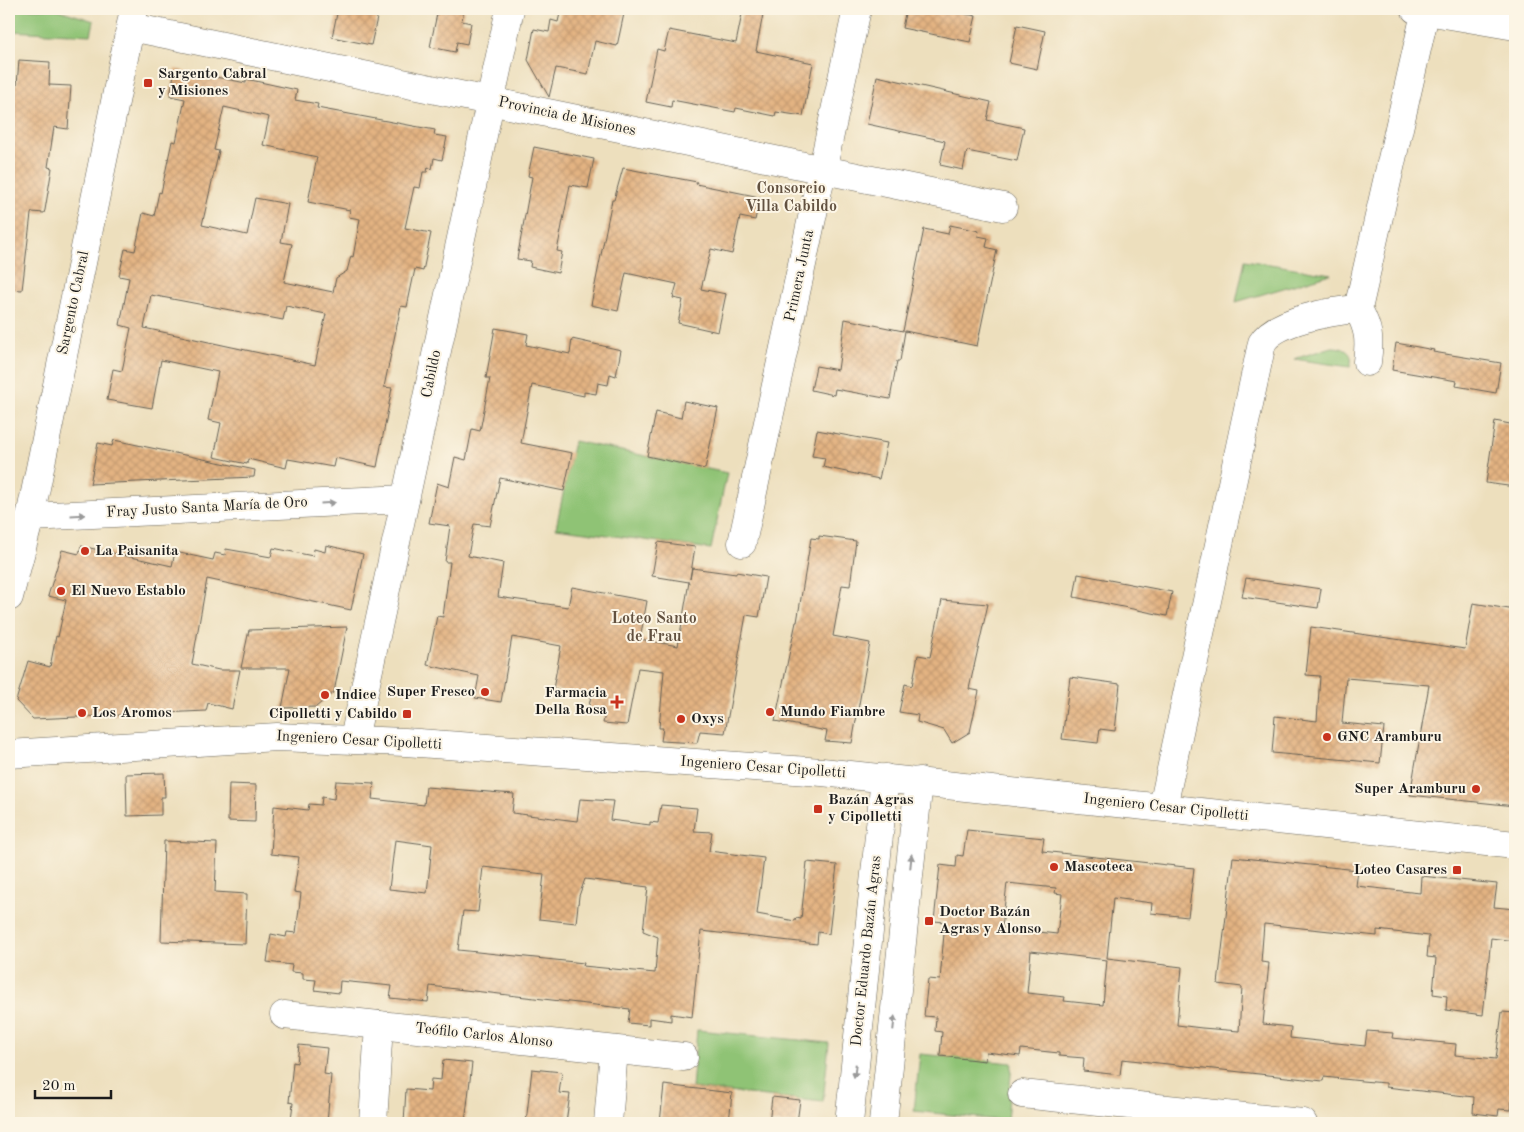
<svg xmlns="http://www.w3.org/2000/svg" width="1524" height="1132" font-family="'Old Standard TT',serif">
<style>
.green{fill:#8fc375;stroke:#567048}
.building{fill:url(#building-cross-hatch);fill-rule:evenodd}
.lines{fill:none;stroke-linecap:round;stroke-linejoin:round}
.minor-casing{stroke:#656054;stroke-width:29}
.secondary-casing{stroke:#656054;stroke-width:29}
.minor{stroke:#fff;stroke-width:28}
.secondary{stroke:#fff;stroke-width:28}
.oneway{fill:#999}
.poi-dot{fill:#c8321e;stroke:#fcf5e5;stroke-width:2}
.labels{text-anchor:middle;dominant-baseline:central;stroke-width:4;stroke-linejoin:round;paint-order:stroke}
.poi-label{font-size:15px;font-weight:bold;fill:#1c1c1c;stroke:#fcf5e5;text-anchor:start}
.street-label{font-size:15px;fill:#1c1c1c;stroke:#fcf5e5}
.neighbourhood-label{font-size:16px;font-weight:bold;fill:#625140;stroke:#fcf5e5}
</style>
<defs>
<pattern id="building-cross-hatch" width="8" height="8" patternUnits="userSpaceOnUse" patternTransform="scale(1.25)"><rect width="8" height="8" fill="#e3b382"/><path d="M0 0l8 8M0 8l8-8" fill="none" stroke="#c29970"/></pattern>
</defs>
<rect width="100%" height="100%" fill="#fcf5e5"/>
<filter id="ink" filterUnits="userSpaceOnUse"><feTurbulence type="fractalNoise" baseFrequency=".02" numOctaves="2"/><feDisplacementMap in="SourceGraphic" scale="10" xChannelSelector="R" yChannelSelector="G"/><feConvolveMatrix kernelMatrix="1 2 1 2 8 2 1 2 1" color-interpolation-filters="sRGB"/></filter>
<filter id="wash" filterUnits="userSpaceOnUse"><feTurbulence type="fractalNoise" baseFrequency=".0096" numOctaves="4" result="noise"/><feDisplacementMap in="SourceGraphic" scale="20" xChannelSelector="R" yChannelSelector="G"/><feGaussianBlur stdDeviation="1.12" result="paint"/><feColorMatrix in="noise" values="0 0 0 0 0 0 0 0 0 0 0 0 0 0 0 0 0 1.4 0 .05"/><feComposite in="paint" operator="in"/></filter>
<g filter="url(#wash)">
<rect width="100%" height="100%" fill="#eddfbd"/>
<g class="green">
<path d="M9 9H56L94 21 91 35 9 31Z"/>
<path d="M1245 260 1331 274 1236 302Z"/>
<path d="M1332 347C1345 347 1355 353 1350 367L1294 359Z"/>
<path d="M574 441 727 473 711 549 556 528Z"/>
<path d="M697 1030 829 1043 823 1102 692 1088Z"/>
<path d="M920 1054 1012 1063 1007 1121 914 1111Z"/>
</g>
<g id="blocks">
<g class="building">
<path d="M338 9H379L371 45 332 37Z"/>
<path d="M438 9H464L462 21 471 23 467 44 457 42 455 52 430 47Z"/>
<path d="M561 9H625L617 46 595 41 588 74 556 68 549 97 528 60 534 29 549 32 551 20 558 22Z"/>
<path d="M743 9H764L756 51 813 63 803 116 776 112 775 116 736 108 735 112 672 100 671 107 646 102 657 49 664 51 669 30 736 43Z"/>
<path d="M906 9H940L976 16 970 42 902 28Z"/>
<path d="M1017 25 1045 31 1037 69 1009 63Z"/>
<path d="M19 60 50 62 49 85 71 86 68 129 54 127 48 167 52 168 45 210 44 213 32 212 31 214 22 290 9 289V84L17 85Z"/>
<path d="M175 69 246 83V79L297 90 295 100 318 104 317 108 435 130 434 135 447 137 442 160 434 158 432 169 428 167 427 172H423L420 188 414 187 405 228 431 233 423 271 415 269 407 307 401 306 384 387 392 388 377 467 335 458 333 467 288 459 286 468 248 459 247 464 214 457 221 423 208 420 218 372 161 360 152 408 107 400 113 369 122 371 131 328 120 325 129 278 119 276 125 249 135 251 143 213 154 216 159 192 161 193 172 141 176 142 185 99 170 96ZM224 107 269 117 263 145 317 157 308 202 350 210 349 217 360 219 353 257 351 256 347 271 336 278 333 292 284 282 292 244 281 242 288 204 255 198 247 235 202 225 219 151 214 150ZM151 295 283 320 286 306 326 314 315 365 144 328Z"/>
<path d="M877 76 991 102 987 120 1024 128 1017 161 967 151 963 170 940 165 945 141 867 124Z"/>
<path d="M534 147 594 159 588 188 570 185 557 251 562 252 558 273 530 267 531 261 517 259 532 177 528 176Z"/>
<path d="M623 168 697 182 696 184 760 197 755 220 740 217 732 254 711 249 701 289 726 294 718 332 678 323 683 300 673 298 677 284 626 273 618 311 591 305 612 200H614Z"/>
<path d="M950 225 979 231 978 236 988 238 986 247 997 250 977 346 905 331 900 361H897L890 399 835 389 834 395 811 390 816 366 838 370 845 319 903 331 924 229 948 234Z"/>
<path d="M495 328 528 334 526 345 570 354 572 339 621 350 616 376 610 374 608 385 598 383 596 394 584 392V396L532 385 521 443 572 453 564 491 500 478 490 526 474 524 468 556 503 563 498 597 568 607 572 587 647 601 640 639 678 646 689 582 652 576 658 542 695 547 690 579 692 568 736 574V572L766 577 759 617 746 615 725 733 700 731 697 743 661 741 663 728H659L664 671 638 668 627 725 603 723 605 714 588 711 591 696 553 689 561 646 512 637 501 702 475 698 479 676 427 665 437 616 443 617 450 562H445L450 526 429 523 437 483 449 487 455 457 466 460 472 429 480 431 490 378H486Z"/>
<path d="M1396 343 1434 350 1433 352 1501 363 1496 393 1456 386 1457 381 1392 370Z"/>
<path d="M684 401 718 408 705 469 647 456 656 412 681 418Z"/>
<path d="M1495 421 1515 425V487L1486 483Z"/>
<path d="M817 430 887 443 879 479 823 467 825 458 812 456Z"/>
<path d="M114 440 255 470 254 477 90 484 98 443 112 446Z"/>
<path d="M819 536 856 541 850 586 842 585 833 636 870 643 852 743 825 741 827 731 775 721 796 622H797L811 538 819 539Z"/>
<path d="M326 545 363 554 351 610 207 579 192 664 219 670H240L232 709 208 703 206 711 33 719 16 701 28 661 50 667 56 636 58 637 66 600 48 596 62 550 79 554 81 546 172 566 175 552 213 560 215 553 225 555 226 549 271 557 273 548 313 556 314 549 325 552Z"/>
<path d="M1078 574 1172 592 1167 616 1074 597Z"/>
<path d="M1246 578 1321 589 1318 608 1242 597Z"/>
<path d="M942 600 988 604 969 689 979 691 970 732 952 743 944 730 917 722 918 715 899 712 905 684 912 686 918 655 930 657Z"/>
<path d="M1473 603 1515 610V806L1410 795 1429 685 1346 678 1342 723 1384 727 1380 763 1272 753 1275 716 1317 721 1320 676 1306 675 1311 627 1465 649Z"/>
<path d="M347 627 334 692 316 707 282 708 290 668H241L249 630Z"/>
<path d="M1070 677 1120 684 1115 731 1100 729 1098 743 1062 739Z"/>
<path d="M164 773 165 797H161V815L127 816 126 774Z"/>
<path d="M336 781 374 783 372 799 424 805 426 787 514 794 512 813 577 821 580 799 613 801 610 820 650 825V822L658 823 661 805 697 808 694 831 712 832 709 851 764 858 757 914 795 921 796 918 801 919 807 862 837 865 829 934 818 932 817 944 701 931 692 1017 671 1014V1021L649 1018V1025L628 1023 630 1009 430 986 428 1002 390 998 392 986 340 981 339 993 314 990 316 980 303 979V973L291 972 292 965 267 962 271 934 286 937 287 932 296 933 301 893 294 892 299 857 271 854 274 806 308 810 309 804 321 805 322 797 334 799ZM395 840 432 845 427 893 389 889ZM483 867 544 874 539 919 576 923 579 896 585 879 648 887 643 931 658 937 655 973 583 966 584 963 458 950 463 911 478 912Z"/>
<path d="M229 784 256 785 255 822 228 821Z"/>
<path d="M967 830 1044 838 1042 851 1194 868 1188 917 1151 913 1152 903 1113 898 1107 958 1182 967 1177 1025 1202 1028 1239 1031 1242 987 1218 984 1233 857 1358 870 1356 886 1420 893 1421 876 1497 884 1494 907 1515 909V941L1491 938 1483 1015 1446 1010 1447 996 1433 994 1436 958 1427 957 1429 936 1377 930V936L1264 924 1261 962 1269 963 1263 1024 1291 1027 1290 1038 1365 1046 1367 1031 1393 1033 1392 1038 1456 1044 1455 1055 1496 1059 1502 1012 1515 1013V1101H1512L1511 1110 1499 1109 1498 1116 1473 1113 1474 1097 1386 1087V1083L1362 1081 1324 1077 1323 1081 1122 1059 1120 1075 1083 1071 1084 1058 1059 1056V1053L1021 1049 1020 1056 986 1052 985 1061 940 1056 942 1032 935 1031 936 1017 924 1016 928 979 940 980 945 922 934 921 940 865 956 867 957 855 963 856ZM1007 883 1056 888 1055 893 1062 894 1057 934 1002 928ZM1031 951 1107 960 1103 1005 1064 1001 1065 997 1027 993Z"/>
<path d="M164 841 217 843 215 892 247 894 245 944 161 941Z"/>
<path d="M299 1045 327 1048 324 1074 331 1075 327 1123H295V1121L291 1120 293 1103 289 1102 293 1062 297 1063Z"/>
<path d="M443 1060 472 1063 465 1123H404L406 1089 430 1091 431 1079 441 1080Z"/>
<path d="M532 1069 562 1072 559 1093 570 1094 566 1123H526Z"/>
<path d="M664 1085 732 1093 729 1123H660Z"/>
<path d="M772 1097 800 1100 797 1123H769Z"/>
</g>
</g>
</g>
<g filter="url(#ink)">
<use href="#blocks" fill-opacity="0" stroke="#656054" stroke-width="1"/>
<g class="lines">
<defs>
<g id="minor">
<path d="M1415 9 1515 26"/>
<path d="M131 27 1003 207"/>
<path d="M1367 362C1370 340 1369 329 1358 309L1426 9"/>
<path d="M30 517 405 499"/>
<path d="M742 543 857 9"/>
<path d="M354 739 510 9"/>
<path d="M1163 807 1262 343C1275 320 1333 311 1358 309"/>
<path d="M284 1015 684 1057"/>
<path d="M1022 1094 1303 1123"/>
<path d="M373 1123 379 1025"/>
<path d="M608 1123 614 1050"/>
<path d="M849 1123 885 778"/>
<path d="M883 1123 919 781"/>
</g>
<g id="secondary">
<path d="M9 597 30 517 134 9"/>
<path d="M9 754 277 737 405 742 822 772 1515 845"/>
</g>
</defs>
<use href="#minor" class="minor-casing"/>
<use href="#secondary" class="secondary-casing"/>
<use href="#minor" class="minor"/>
<use href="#secondary" class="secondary"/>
</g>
<defs><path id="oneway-solid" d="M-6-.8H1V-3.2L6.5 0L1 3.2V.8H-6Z" transform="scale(1.25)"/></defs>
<g class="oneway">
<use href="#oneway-solid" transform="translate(328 503) rotate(-3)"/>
<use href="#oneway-solid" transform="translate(78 515) rotate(-3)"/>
<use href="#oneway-solid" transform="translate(911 861) rotate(-84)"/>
<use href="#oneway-solid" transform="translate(894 1023) rotate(-84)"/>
<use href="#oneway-solid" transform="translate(855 1071) rotate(96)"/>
</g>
</g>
<g class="poi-dot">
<rect x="143" y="78" width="10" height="10" rx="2.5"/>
<circle cx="85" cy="551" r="5"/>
<circle cx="61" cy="591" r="5"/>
<circle cx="485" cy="692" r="5"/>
<circle cx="325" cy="695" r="5"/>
<path d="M614.5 694.5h5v5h5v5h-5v5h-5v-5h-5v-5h5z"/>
<circle cx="770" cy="712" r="5"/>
<circle cx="82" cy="713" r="5"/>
<rect x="402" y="709" width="10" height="10" rx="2.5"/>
<circle cx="681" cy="719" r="5"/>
<circle cx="1327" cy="737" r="5"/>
<circle cx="1476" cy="789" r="5"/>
<rect x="813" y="804" width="10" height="10" rx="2.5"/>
<circle cx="1054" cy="867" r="5"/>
<rect x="1452" y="865" width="10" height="10" rx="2.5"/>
<rect x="924" y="916" width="10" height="10" rx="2.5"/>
</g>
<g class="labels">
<g class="poi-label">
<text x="158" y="74">Sargento Cabral<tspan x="158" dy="17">y Misiones</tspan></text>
<text x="95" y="551">La Paisanita</text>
<text x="71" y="591">El Nuevo Establo</text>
<text x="475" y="692" text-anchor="end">Super Fresco</text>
<text x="607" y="693" text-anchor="end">Farmacia<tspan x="607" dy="17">Della Rosa</tspan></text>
<text x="335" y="695">Indice</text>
<text x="780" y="712">Mundo Fiambre</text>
<text x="92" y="713">Los Aromos</text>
<text x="397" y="714" text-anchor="end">Cipolletti y Cabildo</text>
<text x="691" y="719">Oxys</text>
<text x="1337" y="737">GNC Aramburu</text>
<text x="1466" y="789" text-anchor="end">Super Aramburu</text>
<text x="828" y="800">Bazán Agras<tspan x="828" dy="17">y Cipolletti</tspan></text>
<text x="1064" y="867">Mascoteca</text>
<text x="1447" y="870" text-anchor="end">Loteo Casares</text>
<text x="939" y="912">Doctor Bazán<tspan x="939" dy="17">Agras y Alonso</tspan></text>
</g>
<g class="street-label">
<text transform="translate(567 117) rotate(12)">Provincia de Misiones</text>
<text transform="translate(800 276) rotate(-78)">Primera Junta</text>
<text transform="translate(74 303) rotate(-78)">Sargento Cabral</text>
<text transform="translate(432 374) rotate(-78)">Cabildo</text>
<text transform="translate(207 508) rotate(-3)">Fray Justo Santa María de Oro</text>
<text transform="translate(359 741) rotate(3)">Ingeniero Cesar Cipolletti</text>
<text transform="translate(763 768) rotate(4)">Ingeniero Cesar Cipolletti</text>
<text transform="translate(1166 808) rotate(6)">Ingeniero Cesar Cipolletti</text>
<text transform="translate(867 951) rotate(-84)">Doctor Eduardo Bazán Agras</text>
<text transform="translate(484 1036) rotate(6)">Teófilo Carlos Alonso</text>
</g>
<g class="neighbourhood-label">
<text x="791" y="189">Consorcio<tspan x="791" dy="18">Villa Cabildo</tspan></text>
<text x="654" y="619">Loteo Santo<tspan x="654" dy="18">de Frau</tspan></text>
</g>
</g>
<rect width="1524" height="1132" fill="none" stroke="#fcf5e5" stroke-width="30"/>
<path d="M35 1090v8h76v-8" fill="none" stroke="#1c1c1c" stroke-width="2.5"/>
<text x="42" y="1090" font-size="15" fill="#1c1c1c" stroke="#fcf5e5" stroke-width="4" paint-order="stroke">20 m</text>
</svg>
